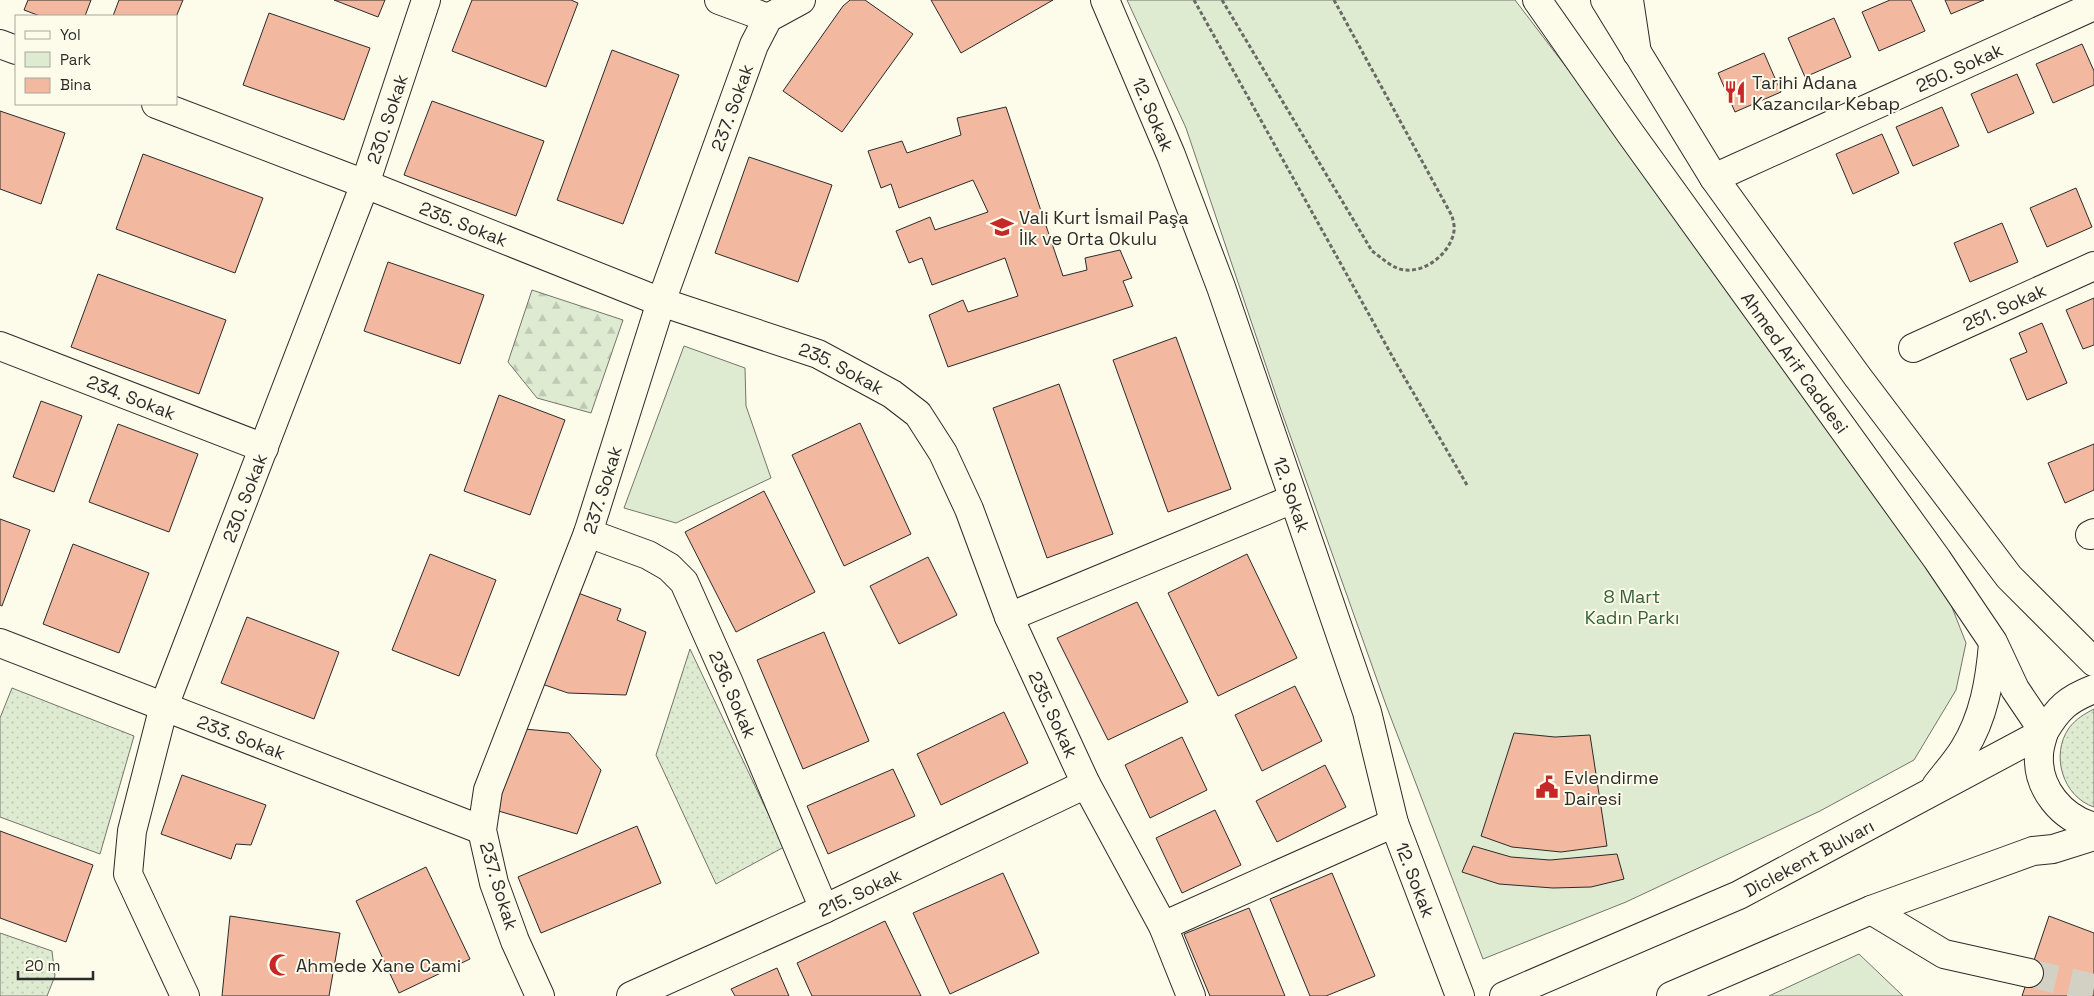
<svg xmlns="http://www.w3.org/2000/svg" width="2094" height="996" font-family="'Space Grotesk',sans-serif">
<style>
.grass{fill:url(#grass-dots);stroke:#74746e}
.forest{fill:url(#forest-firs);stroke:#74746e}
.green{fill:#deebd1;stroke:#74746e}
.building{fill:#f2b8a0;stroke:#2b2b2b}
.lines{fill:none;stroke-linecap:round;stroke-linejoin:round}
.minor-tunnel{stroke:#d3d1c4;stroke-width:28;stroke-dasharray:28 14;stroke-linecap:butt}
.minor-casing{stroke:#2b2b2b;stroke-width:30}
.major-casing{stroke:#2b2b2b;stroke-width:30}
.path{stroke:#6a6964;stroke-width:3;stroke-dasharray:4 2.5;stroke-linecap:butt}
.minor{stroke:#fdfbea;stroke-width:28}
.major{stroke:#fdfbea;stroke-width:28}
.labels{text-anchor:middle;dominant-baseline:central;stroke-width:4;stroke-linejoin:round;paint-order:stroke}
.street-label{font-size:18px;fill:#2b2b2b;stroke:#fdfbea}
.poi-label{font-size:18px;fill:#2b2b2b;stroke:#fdfbea;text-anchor:start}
.park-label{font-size:18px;fill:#34623c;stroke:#fdfbea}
</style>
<defs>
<pattern id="grass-dots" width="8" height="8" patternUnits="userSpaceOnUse" patternTransform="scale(1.25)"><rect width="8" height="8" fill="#deebd1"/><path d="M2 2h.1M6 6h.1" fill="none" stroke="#bfcab4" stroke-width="1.8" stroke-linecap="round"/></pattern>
<pattern id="forest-firs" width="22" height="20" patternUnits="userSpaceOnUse" patternTransform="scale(1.25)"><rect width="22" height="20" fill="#deebd1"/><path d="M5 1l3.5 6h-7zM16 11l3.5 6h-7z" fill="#bfcab4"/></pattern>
</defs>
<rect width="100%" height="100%" fill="#fdfbea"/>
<g class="grass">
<path d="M690 649 784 847 716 884 656 755Z"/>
<path d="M12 688 134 736 100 854 0 817V718Z"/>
<path d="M2094 709V807C2063 797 2050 755 2069 728 2076 719 2084 714 2094 709Z"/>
<path d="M0 933 52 951 55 976 47 996H0Z"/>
</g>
<path class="forest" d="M532 290 623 320 591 413 537 398 508 362Z"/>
<g class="green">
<path d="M1127 0H1515L1724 274 1946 592 1966 643 1956 690 1914 760 1820 811 1626 902 1483 959 1386 705 1281 410 1186 128Z"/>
<path d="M684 346 745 368 746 406 771 478 676 523 624 508Z"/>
<path d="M1859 954 1903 996H1769Z"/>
</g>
<g class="building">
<path d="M28 0H91L85 16H40L24 10Z"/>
<path d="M119 0H183L176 17 113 16Z"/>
<path d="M334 0H385L378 17Z"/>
<path d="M472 0H571L578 3 546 87 452 51Z"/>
<path d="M850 0H865L913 34 842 132 783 91 843 6Z"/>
<path d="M931 0H1053L961 53Z"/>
<path d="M1890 0H1911L1925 31 1879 51 1862 12Z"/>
<path d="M1945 0H1984L1951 14Z"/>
<path d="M269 13 370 48 344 120 243 85Z"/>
<path d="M1834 18 1851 57 1805 77 1788 38Z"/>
<path d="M2082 44 2094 71V85L2053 103 2036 64Z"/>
<path d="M612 50 679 75 623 224 557 200Z"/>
<path d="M1764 53 1781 92 1735 112 1718 73Z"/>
<path d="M2017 74 2034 113 1988 133 1971 94Z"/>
<path d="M432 101 544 141 516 216 404 175Z"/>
<path d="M1006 107 1063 276 1087 270 1085 258 1120 250 1132 278 1123 281 1133 306 948 367 929 315 963 300 968 312 1018 296 1005 258 932 285 922 258 909 263 896 231 930 217 935 230 988 212 973 180 899 208 891 184 881 188 868 151 902 141 907 153 961 135 957 118Z"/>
<path d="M1942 107 1959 146 1913 166 1896 127Z"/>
<path d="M0 111 65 133 41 204 0 189Z"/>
<path d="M1882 134 1899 173 1853 194 1836 154Z"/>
<path d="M143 154 263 198 235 273 116 229Z"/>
<path d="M749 157 832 185 798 282 715 253Z"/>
<path d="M2076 188 2092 227 2047 247 2030 208Z"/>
<path d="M2002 223 2018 262 1970 282 1954 243Z"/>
<path d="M388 262 484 295 460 364 364 331Z"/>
<path d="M98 274 226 320 199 394 71 347Z"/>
<path d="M2094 298V345L2083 349 2066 310Z"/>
<path d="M2042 323 2067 383 2027 400 2010 359 2027 352 2019 333Z"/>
<path d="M1176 337 1231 489 1168 512 1113 360Z"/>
<path d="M1059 384 1113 534 1047 558 993 408Z"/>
<path d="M499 395 565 420 530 515 464 491Z"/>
<path d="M41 401 82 416 54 492 13 477Z"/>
<path d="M860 423 911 534 844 566 792 455Z"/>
<path d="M118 424 198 454 169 532 89 502Z"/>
<path d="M2094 444V490L2065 503 2048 463Z"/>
<path d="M764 491 815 592 736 632 685 532Z"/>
<path d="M0 519 30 530 2 606 0 605Z"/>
<path d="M73 544 149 573 119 653 43 624Z"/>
<path d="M430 554 496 580 459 676 392 650Z"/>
<path d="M1247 554 1297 658 1218 696 1168 593Z"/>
<path d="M928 557 957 615 899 644 870 586Z"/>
<path d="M578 593 621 609 617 620 646 632 626 695 568 693 542 684Z"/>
<path d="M1137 602 1188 702 1108 740 1057 638Z"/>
<path d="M247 617 339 652 314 719 221 683Z"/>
<path d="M824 632 869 741 803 769 757 660Z"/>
<path d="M1295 686 1322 741 1262 771 1235 715Z"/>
<path d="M1004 712 1028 763 941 805 917 754Z"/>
<path d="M524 729 569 733 601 770 577 834 495 810Z"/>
<path d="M1514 733 1555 737 1590 735 1607 846 1561 852 1512 847 1481 836Z"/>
<path d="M1182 737 1207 790 1150 818 1125 765Z"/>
<path d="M1325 765 1346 807 1277 842 1256 801Z"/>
<path d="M893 769 915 816 828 854 807 806Z"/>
<path d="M182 775 266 805 251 845 236 844 231 859 161 834Z"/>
<path d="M1215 810 1241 865 1182 893 1156 838Z"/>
<path d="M637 826 661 883 541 933 518 877Z"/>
<path d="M0 831 93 865 66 942 0 918Z"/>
<path d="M1473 846 1511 857 1550 860 1617 854 1624 879 1591 887 1553 888 1499 884 1462 872Z"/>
<path d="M426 867 470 959 399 993 356 901Z"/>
<path d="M1003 873 1039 953 950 994 913 913Z"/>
<path d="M1332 873 1375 976 1326 996H1310L1270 899Z"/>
<path d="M1249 908 1285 996H1210L1184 934Z"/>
<path d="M230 916 340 933 329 996H222Z"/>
<path d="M2049 916 2094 933V996H2022Z"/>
<path d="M885 921 921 996H812L797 963Z"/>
<path d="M777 968 789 996H735L731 989Z"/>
</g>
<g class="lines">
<path class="minor-tunnel" d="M2029 973 2094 988"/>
<defs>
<g id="minor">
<path d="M719 0 768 18"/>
<path id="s1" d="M1105 0 1171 155 1221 287 1367 712 1394 823 1460 996"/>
<path d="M1629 0 1637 53"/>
<path d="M0 44 16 50"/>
<path id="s2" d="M156 104 365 184 661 302 818 354 892 394 918 414 943 453 969 509 1009 617 1086 784 1163 926 1191 996"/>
<path id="s3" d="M1714 178 2094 6"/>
<path id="s4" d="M0 346 264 448"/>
<path id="s5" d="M1913 348 2094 266"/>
<path id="s6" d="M588 533 648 555 669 567 684 582 729 683 824 909"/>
<path d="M2090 535 2094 533"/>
<path d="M1009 617 1293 499"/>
<path id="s7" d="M0 643 482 830"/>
<path d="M1871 910 1944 954 2029 973"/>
<path d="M1163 926 1394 823"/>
<path id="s8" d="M185 996 128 874 132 831 164 706 365 184 426 0"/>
<path id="s9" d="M540 996 515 941 494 883 482 830 488 790 588 533 661 302 754 45 768 18 801 0"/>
<path id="s10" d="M631 996 824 909 1086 784"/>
</g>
<g id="major">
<path id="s11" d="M1537 0 1630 133 1937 559 1993 642 2015 689 2044 732C2042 739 2039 747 2039 755 2037 789 2062 818 2094 827"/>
<path d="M1605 0 1714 178 1857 376 2009 577 2094 662"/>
<path d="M1936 786C1945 774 1956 762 1964 749 1984 717 1990 680 1993 644"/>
<path id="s12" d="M1504 996 1739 895 2044 732C2058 708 2068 699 2094 689"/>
<path d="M1671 996 1871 910 2033 851 2053 849 2094 836"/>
</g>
</defs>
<use href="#minor" class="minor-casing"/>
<use href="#major" class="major-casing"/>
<g class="path">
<path d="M1194 0 1396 363 1467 485"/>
<path d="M1222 0 1372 251C1382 258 1394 270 1406 270 1427 272 1451 252 1454 231 1455 227 1453 220 1452 216L1334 0"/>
</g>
<use href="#minor" class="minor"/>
<use href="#major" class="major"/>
</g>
<defs>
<symbol id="restaurant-bare" viewBox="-9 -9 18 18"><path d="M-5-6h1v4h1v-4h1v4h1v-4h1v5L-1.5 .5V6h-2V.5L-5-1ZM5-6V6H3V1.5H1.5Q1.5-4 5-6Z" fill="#c62828" stroke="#fdfbea" stroke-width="2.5" paint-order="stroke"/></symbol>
<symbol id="school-bare" viewBox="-9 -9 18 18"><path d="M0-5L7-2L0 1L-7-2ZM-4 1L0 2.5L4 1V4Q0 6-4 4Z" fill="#c62828" stroke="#fdfbea" stroke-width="2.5" paint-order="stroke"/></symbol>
<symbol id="civic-bare" viewBox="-9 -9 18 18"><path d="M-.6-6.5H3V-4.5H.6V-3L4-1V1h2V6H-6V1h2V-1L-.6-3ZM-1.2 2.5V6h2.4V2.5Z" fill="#c62828" stroke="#fdfbea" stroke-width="2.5" paint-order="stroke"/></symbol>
<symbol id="mosque-bare" viewBox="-9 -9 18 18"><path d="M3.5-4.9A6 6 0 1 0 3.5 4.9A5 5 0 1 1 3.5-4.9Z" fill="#c62828" stroke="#fdfbea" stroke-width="2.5" paint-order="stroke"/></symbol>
</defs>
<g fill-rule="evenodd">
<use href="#restaurant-bare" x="1719" y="76" width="32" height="32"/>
<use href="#school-bare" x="986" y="211" width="32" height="32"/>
<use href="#civic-bare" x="1531" y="771" width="32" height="32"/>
<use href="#mosque-bare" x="264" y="949" width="32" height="32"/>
</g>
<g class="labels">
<g class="street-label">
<text stroke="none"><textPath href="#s3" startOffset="269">250. Sokak</textPath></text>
<text stroke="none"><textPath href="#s9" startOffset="942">237. Sokak</textPath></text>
<text stroke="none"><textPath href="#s1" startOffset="124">12. Sokak</textPath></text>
<text stroke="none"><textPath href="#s8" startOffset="935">230. Sokak</textPath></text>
<text stroke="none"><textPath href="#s2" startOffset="330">235. Sokak</textPath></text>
<text stroke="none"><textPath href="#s5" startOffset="100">251. Sokak</textPath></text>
<text stroke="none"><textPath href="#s11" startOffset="445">Ahmed Arif Caddesi</textPath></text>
<text stroke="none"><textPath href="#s2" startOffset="735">235. Sokak</textPath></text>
<text stroke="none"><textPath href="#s4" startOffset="141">234. Sokak</textPath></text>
<text stroke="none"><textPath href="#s9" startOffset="538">237. Sokak</textPath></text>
<text stroke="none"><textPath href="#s1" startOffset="529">12. Sokak</textPath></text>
<text stroke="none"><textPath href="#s8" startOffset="530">230. Sokak</textPath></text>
<text stroke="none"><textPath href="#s6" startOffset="232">236. Sokak</textPath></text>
<text stroke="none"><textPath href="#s2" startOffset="1155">235. Sokak</textPath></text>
<text stroke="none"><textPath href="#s7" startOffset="259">233. Sokak</textPath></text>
<text stroke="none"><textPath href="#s12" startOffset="335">Diclekent Bulvarı</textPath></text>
<text stroke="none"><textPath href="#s1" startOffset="934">12. Sokak</textPath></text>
<text transform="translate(499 886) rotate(73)">237. Sokak</text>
<text stroke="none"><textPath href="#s10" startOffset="251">215. Sokak</textPath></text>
</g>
<g class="poi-label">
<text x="1752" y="82">Tarihi Adana<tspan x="1752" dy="21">Kazancılar Kebap</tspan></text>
<text x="1019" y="217">Vali Kurt İsmail Paşa<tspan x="1019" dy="21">İlk ve Orta Okulu</tspan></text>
<text x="1564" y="777">Evlendirme<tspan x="1564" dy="21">Dairesi</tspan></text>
<text x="296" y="965">Ahmede Xane Cami</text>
</g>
<g class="park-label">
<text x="1632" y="596">8 Mart<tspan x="1632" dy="21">Kadın Parkı</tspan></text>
</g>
</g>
<rect x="15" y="15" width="162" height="90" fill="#fdfbea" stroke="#a9a89e"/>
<rect x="25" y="31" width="25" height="8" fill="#fdfbea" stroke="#a9a89e"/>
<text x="60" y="40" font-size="15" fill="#2b2b2b">Yol</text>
<rect x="25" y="52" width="25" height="15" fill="#deebd1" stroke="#a9a89e"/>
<text x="60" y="65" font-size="15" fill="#2b2b2b">Park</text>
<rect x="25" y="78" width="25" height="15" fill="#f2b8a0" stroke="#a9a89e"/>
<text x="60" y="90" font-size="15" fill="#2b2b2b">Bina</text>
<path d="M18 971v8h75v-8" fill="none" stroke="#2b2b2b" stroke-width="2.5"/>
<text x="25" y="971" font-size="15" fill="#2b2b2b" stroke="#fdfbea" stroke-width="4" paint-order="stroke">20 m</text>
</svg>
